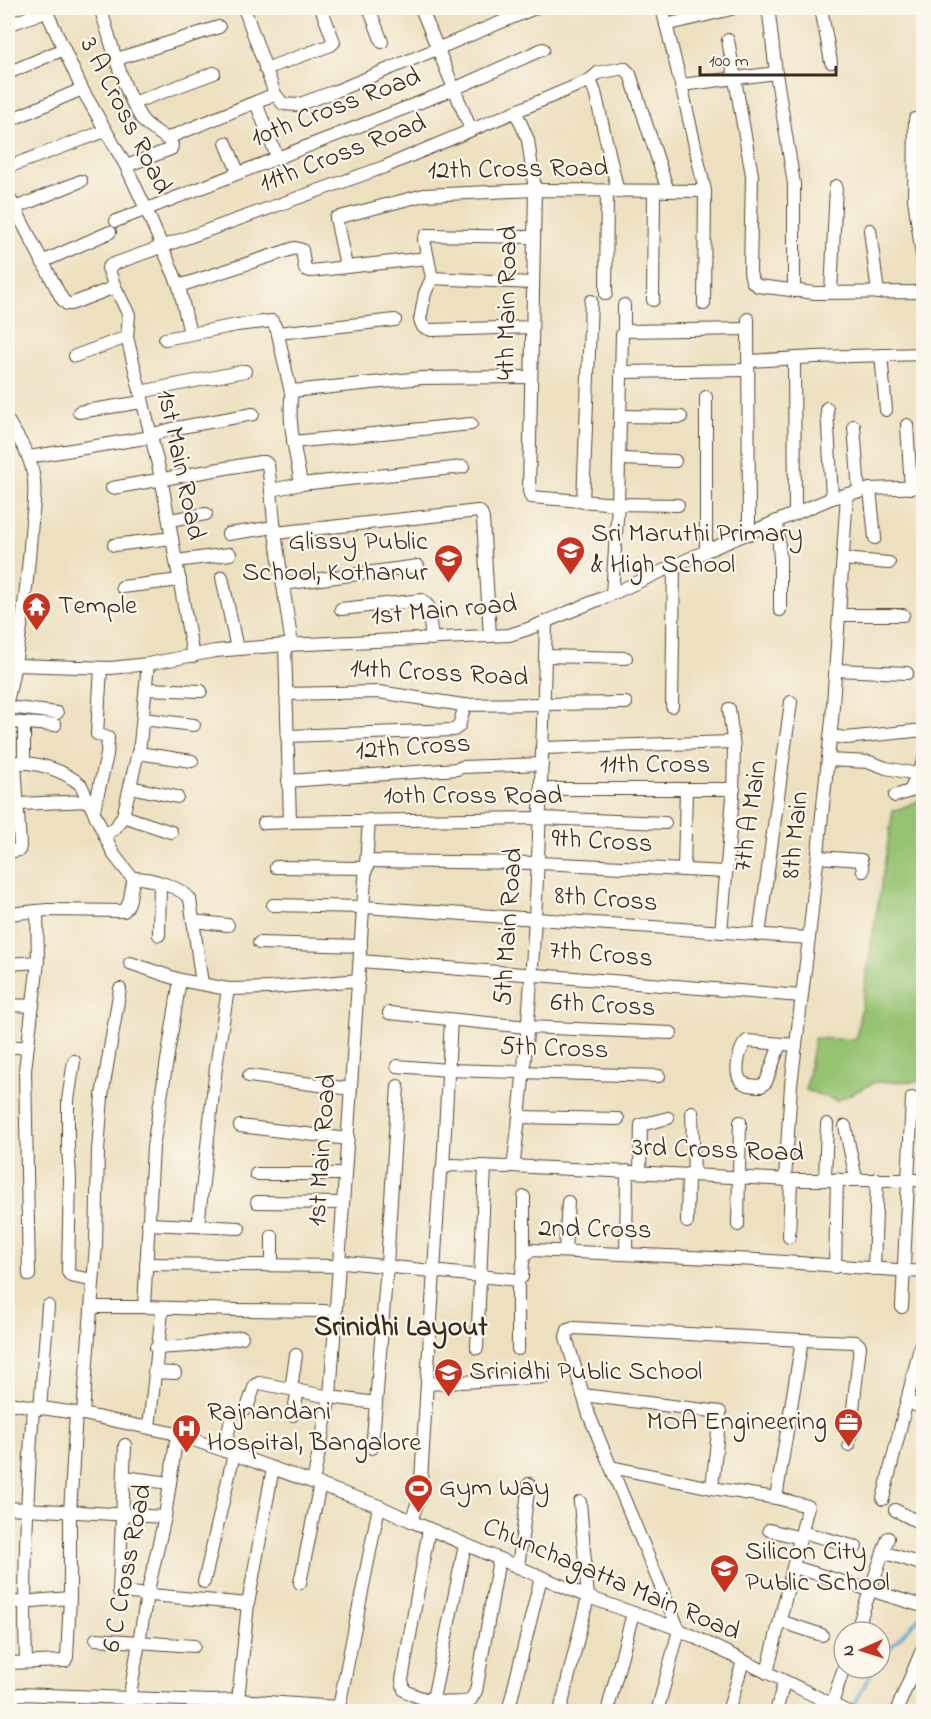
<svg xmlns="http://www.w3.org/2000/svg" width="931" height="1719" font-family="'Indie Flower',sans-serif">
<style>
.green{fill:#95c371;stroke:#687648;stroke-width:1.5}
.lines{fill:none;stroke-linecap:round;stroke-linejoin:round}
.stream{stroke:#50a4cc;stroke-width:3}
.minor-casing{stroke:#564536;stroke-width:14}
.minor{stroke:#fff;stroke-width:12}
.labels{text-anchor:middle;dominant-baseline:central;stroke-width:4.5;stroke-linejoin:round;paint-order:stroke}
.street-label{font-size:27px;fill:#3b2a1e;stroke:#fbf7ec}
.poi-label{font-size:27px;fill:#3b2a1e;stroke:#fbf7ec;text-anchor:start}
.neighbourhood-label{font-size:28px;font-weight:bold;fill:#3b2a1e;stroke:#fbf7ec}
</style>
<rect width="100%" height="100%" fill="#fbf7ec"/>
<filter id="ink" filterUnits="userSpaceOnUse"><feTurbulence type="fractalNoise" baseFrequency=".0167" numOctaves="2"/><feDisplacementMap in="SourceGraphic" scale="12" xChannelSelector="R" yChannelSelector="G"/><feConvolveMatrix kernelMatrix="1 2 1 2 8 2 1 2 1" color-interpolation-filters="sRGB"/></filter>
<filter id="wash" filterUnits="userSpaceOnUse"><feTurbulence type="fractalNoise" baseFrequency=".008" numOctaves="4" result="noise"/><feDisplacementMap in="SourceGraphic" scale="24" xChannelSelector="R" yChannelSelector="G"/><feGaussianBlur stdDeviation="1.35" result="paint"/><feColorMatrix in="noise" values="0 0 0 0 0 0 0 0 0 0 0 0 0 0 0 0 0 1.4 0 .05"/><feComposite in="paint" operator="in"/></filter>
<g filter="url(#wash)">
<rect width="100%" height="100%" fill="#ede0bf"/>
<path class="green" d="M923 799V1081L875 1082 837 1101 806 1090 814 1038 856 1040 893 811Z"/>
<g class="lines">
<g class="stream">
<path d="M880 1658 924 1613"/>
<path d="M848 1708 854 1705 874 1668"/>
</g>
</g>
</g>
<g filter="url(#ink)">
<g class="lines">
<defs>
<g id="minor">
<path d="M45 8 82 89 126 166 146 209 179 286 190 334"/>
<path d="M100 8C112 42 121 87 141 118 149 130 164 133 172 145L171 149 126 166"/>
<path d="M244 8 275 94 283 104 297 105 336 91 535 8"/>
<path d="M369 8 382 42"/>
<path d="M421 8 471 130"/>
<path d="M662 8 684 97 705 191 704 304"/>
<path d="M821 8 831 62"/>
<path d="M769 14 776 73 794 184V291"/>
<path d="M8 25 46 11"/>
<path d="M666 25 731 9"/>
<path d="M728 40 752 175 750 272 752 281 758 286 815 293 924 292"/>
<path d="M117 59 219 27"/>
<path d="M265 69 331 45 334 42 321 8"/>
<path d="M8 73 64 49"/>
<path d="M590 80 595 92 618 192"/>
<path d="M681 85 776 73"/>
<path d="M133 103 214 73"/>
<path d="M256 103 277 157"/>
<path d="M516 112 528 140 535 190 529 491 531 497 618 504 678 505"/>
<path d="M915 119 914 199 924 269"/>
<path d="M8 121 82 89"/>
<path d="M168 138 275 94"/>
<path d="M226 143 238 172"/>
<path d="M8 167 105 131"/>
<path d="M8 195 62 299 67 304H71L115 287 108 268 111 265 384 167 590 80 598 73 624 68 630 74 668 191"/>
<path d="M15 208 81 181"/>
<path d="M116 221 454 89 543 49"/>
<path d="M870 230 878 293"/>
<path d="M42 262 110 232"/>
<path d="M346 266 336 218 424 195 535 190 705 191"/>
<path d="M432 278 532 283"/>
<path d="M179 286 295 248 302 250 305 269 311 271 427 258"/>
<path d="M115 287 129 315 127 337 161 477 193 656"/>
<path d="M831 293 836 186"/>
<path d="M606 294 607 191"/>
<path d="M653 300 654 192"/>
<path d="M748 319 749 534"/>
<path d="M531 327 431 330 423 327 420 320 425 293 432 278 424 239 426 235 533 237"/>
<path d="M624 331V305"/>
<path d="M278 333 395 320"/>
<path d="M165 339 237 325 272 321 277 330 291 393"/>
<path d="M881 355 886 410"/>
<path d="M75 356 127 337"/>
<path d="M794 358 795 514"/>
<path d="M749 361 815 357 924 354"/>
<path d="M622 372 748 370"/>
<path d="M140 392 245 371"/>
<path d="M827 408 832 498"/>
<path d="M79 412 142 402"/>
<path d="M621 416 681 417"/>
<path d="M8 421C18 438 30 454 33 474 37 493 32 515 31 534 27 589 20 644 8 698"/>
<path d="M907 425 911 488"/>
<path d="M854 426 859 492"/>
<path d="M150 435 176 428 253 414"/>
<path d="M293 442 471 424"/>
<path d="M29 457 151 437"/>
<path d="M620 459 675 461"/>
<path d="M301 484 463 467"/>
<path d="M112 488 260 462H265L268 465 271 490"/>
<path d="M870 489 875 538"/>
<path d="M583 502 591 301"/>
<path d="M169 520 206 514"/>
<path d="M777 521 780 559V610"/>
<path d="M275 533 478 511 481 513 483 519 490 636"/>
<path d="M228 534 275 527"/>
<path d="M114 545 172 538"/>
<path d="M706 551V397"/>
<path d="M843 559 889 563"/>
<path d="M176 561 230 554"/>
<path d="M222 577 237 649"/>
<path d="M283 584 418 566"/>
<path d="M122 587 180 580"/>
<path d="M612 594 618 504 622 335 624 331 748 329"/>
<path d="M341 609 422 600 428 606 432 639"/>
<path d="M839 615H903"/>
<path d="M285 645 290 822 540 818 665 823"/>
<path d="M292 645 275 533 271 490 301 484C296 454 287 421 292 391L422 378 530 377"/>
<path d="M545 656 626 658"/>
<path d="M15 665 111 668 148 664 215 651 285 645 509 635 528 629 612 594 706 551 832 498 870 489 924 487"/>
<path d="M836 670 907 673"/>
<path d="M146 689 201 691"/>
<path d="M286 694 379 692 463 705 626 703"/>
<path d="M672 706 674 565"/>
<path d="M8 707 57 713"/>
<path d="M143 719 194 725"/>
<path d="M8 722 55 725"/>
<path d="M287 736 454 730 459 726 465 705"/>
<path d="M831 736 846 738 924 730"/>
<path d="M542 748 733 742"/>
<path d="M138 753 192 761"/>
<path d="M828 760 870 762 886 768 917 774"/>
<path d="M8 762C33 762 61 768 81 785L114 855 133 879"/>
<path d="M24 763V723"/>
<path d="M288 781 457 769 462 767 542 764"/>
<path d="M130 787 177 797"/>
<path d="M541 789H734"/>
<path d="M895 796 910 791 924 760"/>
<path d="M18 804 89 801"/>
<path d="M94 810 107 755 108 738 97 734 101 668"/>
<path d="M123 816 171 832"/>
<path d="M264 823 290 822"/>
<path d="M105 836 116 827 123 816 140 744 148 664"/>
<path d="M8 852 19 850 20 846 15 762"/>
<path d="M818 857 861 860 863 871"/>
<path d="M367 861 539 863 726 872"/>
<path d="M276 867 367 868"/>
<path d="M684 870 686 789"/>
<path d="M273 905 364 907 809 938"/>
<path d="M8 914 47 910 124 911C133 902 129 888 135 878 150 878 181 887 190 899L202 984"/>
<path d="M193 921 228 925"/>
<path d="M721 932 733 797 734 748 729 709"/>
<path d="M159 935 160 883"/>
<path d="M759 935 791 702"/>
<path d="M259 943 361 946"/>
<path d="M360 961 801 996"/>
<path d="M130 963 180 980"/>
<path d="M8 964 38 962"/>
<path d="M8 1005 33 1006"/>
<path d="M389 1013 527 1027 671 1033"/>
<path d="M780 1044 766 1082 761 1086C755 1086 747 1086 742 1082 733 1074 739 1048 747 1041L796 1045"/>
<path d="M8 1047H27"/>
<path d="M74 1061 68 1100V1147L70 1178 68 1272 71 1276 92 1280"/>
<path d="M397 1066 448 1070 659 1076"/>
<path d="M249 1076 351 1089"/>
<path d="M692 1112 694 1175"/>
<path d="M519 1117 618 1119"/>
<path d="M240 1126 348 1139"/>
<path d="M845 1126 856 1179"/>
<path d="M511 1166 791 1180H924"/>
<path d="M443 1168 452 1165 507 1167 511 1166 514 1161C536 982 541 802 546 622"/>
<path d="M640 1172 641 1125 668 1118"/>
<path d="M256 1174H345"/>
<path d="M825 1178 827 1124"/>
<path d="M785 1180 791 1085 809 938 832 720 847 494"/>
<path d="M257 1202 343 1203"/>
<path d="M687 1222 688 1174"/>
<path d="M148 1224 239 1228"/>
<path d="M738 1225 740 1122"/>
<path d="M198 1226 216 1067 228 989"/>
<path d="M272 1236V1265"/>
<path d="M789 1237 791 1180"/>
<path d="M565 1251 568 1202"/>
<path d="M626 1253 627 1171"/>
<path d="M524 1257V1197"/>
<path d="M146 1264 338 1266 345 1262 518 1280 522 1277C523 1267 521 1254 532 1250L757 1260 924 1272"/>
<path d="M835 1267 837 1179"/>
<path d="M874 1269 877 1179"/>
<path d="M29 1275 25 1070 38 962 37 911"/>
<path d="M91 1307H144"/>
<path d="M902 1307 912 1098"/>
<path d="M325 1311 236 1310 144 1307 153 1147 180 980 228 989 269 988 359 980"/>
<path d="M802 1340 856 1342 860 1346 849 1445"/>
<path d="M156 1348 189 1346 242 1337"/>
<path d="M477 1348 485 1166"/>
<path d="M518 1349V1280"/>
<path d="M154 1372 175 1373"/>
<path d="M427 1384 546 1377"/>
<path d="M291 1389 296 1355"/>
<path d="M583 1395 720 1412 712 1488"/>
<path d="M907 1401 924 1409"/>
<path d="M8 1403 83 1414 177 1434 379 1506 411 1521 588 1597 676 1628 848 1712"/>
<path d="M247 1408 255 1385 259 1383 330 1397 376 1403 387 1265 398 1086"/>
<path d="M40 1409 48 1306"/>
<path d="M83 1414 96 1245 98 1151 102 1096 120 989"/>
<path d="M293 1415 298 1390"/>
<path d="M149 1427 162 1312 160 1308"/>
<path d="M125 1445 119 1592 248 1604"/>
<path d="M372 1448 376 1403"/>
<path d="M224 1451 232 1415"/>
<path d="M611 1467 712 1488 776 1498 808 1506 767 1673"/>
<path d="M124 1477 170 1483"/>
<path d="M313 1482 330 1397 369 820"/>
<path d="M883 1499 922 1339"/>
<path d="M8 1508 165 1517"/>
<path d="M895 1510 924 1525"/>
<path d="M411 1521 420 1496 440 1174 443 1168 451 1020"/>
<path d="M429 1529 402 1680 404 1690C421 1701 450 1705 470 1701L476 1691 499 1559"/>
<path d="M769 1530 801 1538"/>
<path d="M802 1532 856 1547"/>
<path d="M883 1552 924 1565"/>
<path d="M518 1567 529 1484"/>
<path d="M794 1567 919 1605"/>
<path d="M204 1582 234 1454"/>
<path d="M300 1583 320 1484"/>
<path d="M8 1603 70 1598"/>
<path d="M780 1621 822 1635"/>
<path d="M856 1632 888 1538"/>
<path d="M96 1639 194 1646"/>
<path d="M26 1662C23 1577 27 1493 33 1408"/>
<path d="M8 1663 65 1661 67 1657 70 1598V1512L76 1413"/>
<path d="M433 1699 465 1545"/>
<path d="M238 1700 248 1604 273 1468"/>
<path d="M832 1704 844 1667"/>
<path d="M10 1712V1699L19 1694 211 1701 238 1700 337 1707 340 1702 379 1506"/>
<path d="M127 1712 147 1595 165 1517 177 1434"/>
<path d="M508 1712 541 1577"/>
<path d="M560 1712 588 1597 580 1502"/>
<path d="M607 1712 633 1613"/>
<path d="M657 1712 679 1630 589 1415 566 1337 568 1330 574 1328 802 1340 776 1498"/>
<path d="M728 1712 743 1661"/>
<path d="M776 1712 784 1682"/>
<path d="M896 1712 924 1645"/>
</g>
</defs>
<use href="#minor" class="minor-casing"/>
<use href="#minor" class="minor"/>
</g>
</g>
<defs>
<symbol id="school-pin" viewBox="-11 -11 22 30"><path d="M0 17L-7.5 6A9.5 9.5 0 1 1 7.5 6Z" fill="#c8321e" stroke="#fbf7ec"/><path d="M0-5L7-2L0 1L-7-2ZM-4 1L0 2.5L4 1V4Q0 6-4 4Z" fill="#fff"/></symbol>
<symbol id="temple-pin" viewBox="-11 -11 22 30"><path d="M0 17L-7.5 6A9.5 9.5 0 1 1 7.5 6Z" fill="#c8321e" stroke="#fbf7ec"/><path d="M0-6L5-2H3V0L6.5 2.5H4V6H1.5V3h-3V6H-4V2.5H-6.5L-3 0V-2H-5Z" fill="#fff"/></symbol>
<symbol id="office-pin" viewBox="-11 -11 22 30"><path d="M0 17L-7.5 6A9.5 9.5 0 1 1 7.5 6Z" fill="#c8321e" stroke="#fbf7ec"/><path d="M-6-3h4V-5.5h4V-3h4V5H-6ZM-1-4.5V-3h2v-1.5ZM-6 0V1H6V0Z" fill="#fff"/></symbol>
<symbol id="hospital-pin" viewBox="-11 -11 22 30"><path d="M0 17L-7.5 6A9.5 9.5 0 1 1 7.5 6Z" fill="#c8321e" stroke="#fbf7ec"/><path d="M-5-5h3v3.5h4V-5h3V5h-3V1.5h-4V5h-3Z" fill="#fff"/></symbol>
<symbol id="stadium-pin" viewBox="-11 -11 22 30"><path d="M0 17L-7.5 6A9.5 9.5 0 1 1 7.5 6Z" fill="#c8321e" stroke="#fbf7ec"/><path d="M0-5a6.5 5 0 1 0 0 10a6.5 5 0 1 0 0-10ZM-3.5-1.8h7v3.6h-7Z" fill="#fff"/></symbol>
</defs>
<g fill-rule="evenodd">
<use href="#school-pin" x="554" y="534" width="33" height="45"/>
<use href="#school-pin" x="432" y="542" width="33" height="45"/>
<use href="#temple-pin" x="20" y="590" width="33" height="45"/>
<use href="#school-pin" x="432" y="1356" width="33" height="45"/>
<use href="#office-pin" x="832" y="1406" width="33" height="45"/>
<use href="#hospital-pin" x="170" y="1412" width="33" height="45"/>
<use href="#stadium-pin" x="402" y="1472" width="33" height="45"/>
<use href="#school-pin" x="708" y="1552" width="33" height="45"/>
</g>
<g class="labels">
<g class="street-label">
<text transform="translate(336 108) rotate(-21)">10th Cross Road</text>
<text transform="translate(125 116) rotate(63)">3 A Cross Road</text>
<text transform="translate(343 154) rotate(-21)">11th Cross Road</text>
<text transform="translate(518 170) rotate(-1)">12th Cross Road</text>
<text transform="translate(508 303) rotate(-89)">4th Main Road</text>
<text transform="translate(180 465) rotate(78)">1st Main Road</text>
<text transform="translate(444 611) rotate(-5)">1st Main road</text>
<text transform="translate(439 674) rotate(3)">14th Cross Road</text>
<text transform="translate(413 748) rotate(-4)">12th Cross</text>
<text x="655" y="765">11th Cross</text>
<text x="473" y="796">10th Cross Road</text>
<text transform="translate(751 816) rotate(-82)">7th A Main</text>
<text transform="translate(796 835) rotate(-84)">8th Main</text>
<text transform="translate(602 842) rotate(3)">9th Cross</text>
<text transform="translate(606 900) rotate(4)">8th Cross</text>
<text transform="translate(509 927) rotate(-86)">5th Main Road</text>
<text transform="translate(601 955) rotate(5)">7th Cross</text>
<text transform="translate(603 1006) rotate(3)">6th Cross</text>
<text transform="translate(554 1049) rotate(2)">5th Cross</text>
<text transform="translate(323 1150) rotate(-86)">1st Main Road</text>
<text transform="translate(718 1151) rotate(2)">3rd Cross Road</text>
<text transform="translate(595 1230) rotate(1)">2nd Cross</text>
<text transform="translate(128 1568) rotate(-79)">6 C Cross Road</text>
<text transform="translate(611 1580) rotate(23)">Chunchagatta Main Road</text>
</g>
<g class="poi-label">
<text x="591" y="534">Sri Maruthi Primary<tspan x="591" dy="31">&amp; High School</tspan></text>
<text x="428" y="542" text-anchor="end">Glissy Public<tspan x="428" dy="31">School, Kothanur</tspan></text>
<text x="58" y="606">Temple</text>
<text x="469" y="1372">Srinidhi Public School</text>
<text x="207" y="1412">Rajnandani<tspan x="207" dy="31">Hospital, Bangalore</tspan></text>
<text x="827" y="1422" text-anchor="end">MOA Engineering</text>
<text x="439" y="1488">Gym Way</text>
<text x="745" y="1552">Silicon City<tspan x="745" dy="31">Public School</tspan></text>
</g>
<g class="neighbourhood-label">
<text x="401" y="1328">Srinidhi Layout</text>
</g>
</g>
<rect width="931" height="1719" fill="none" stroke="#fbf7ec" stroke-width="30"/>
<g transform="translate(862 1650) rotate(267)"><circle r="28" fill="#fbf7ec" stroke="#aea59a" stroke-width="1.5"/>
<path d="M0-4.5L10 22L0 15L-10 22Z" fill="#c8321e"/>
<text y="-9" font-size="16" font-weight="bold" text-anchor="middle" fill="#3b2a1e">N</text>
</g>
<path d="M700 66v9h136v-9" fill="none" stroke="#3b2a1e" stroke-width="3"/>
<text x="709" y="66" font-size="18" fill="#3b2a1e" stroke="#fbf7ec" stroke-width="4.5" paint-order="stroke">100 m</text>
</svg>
